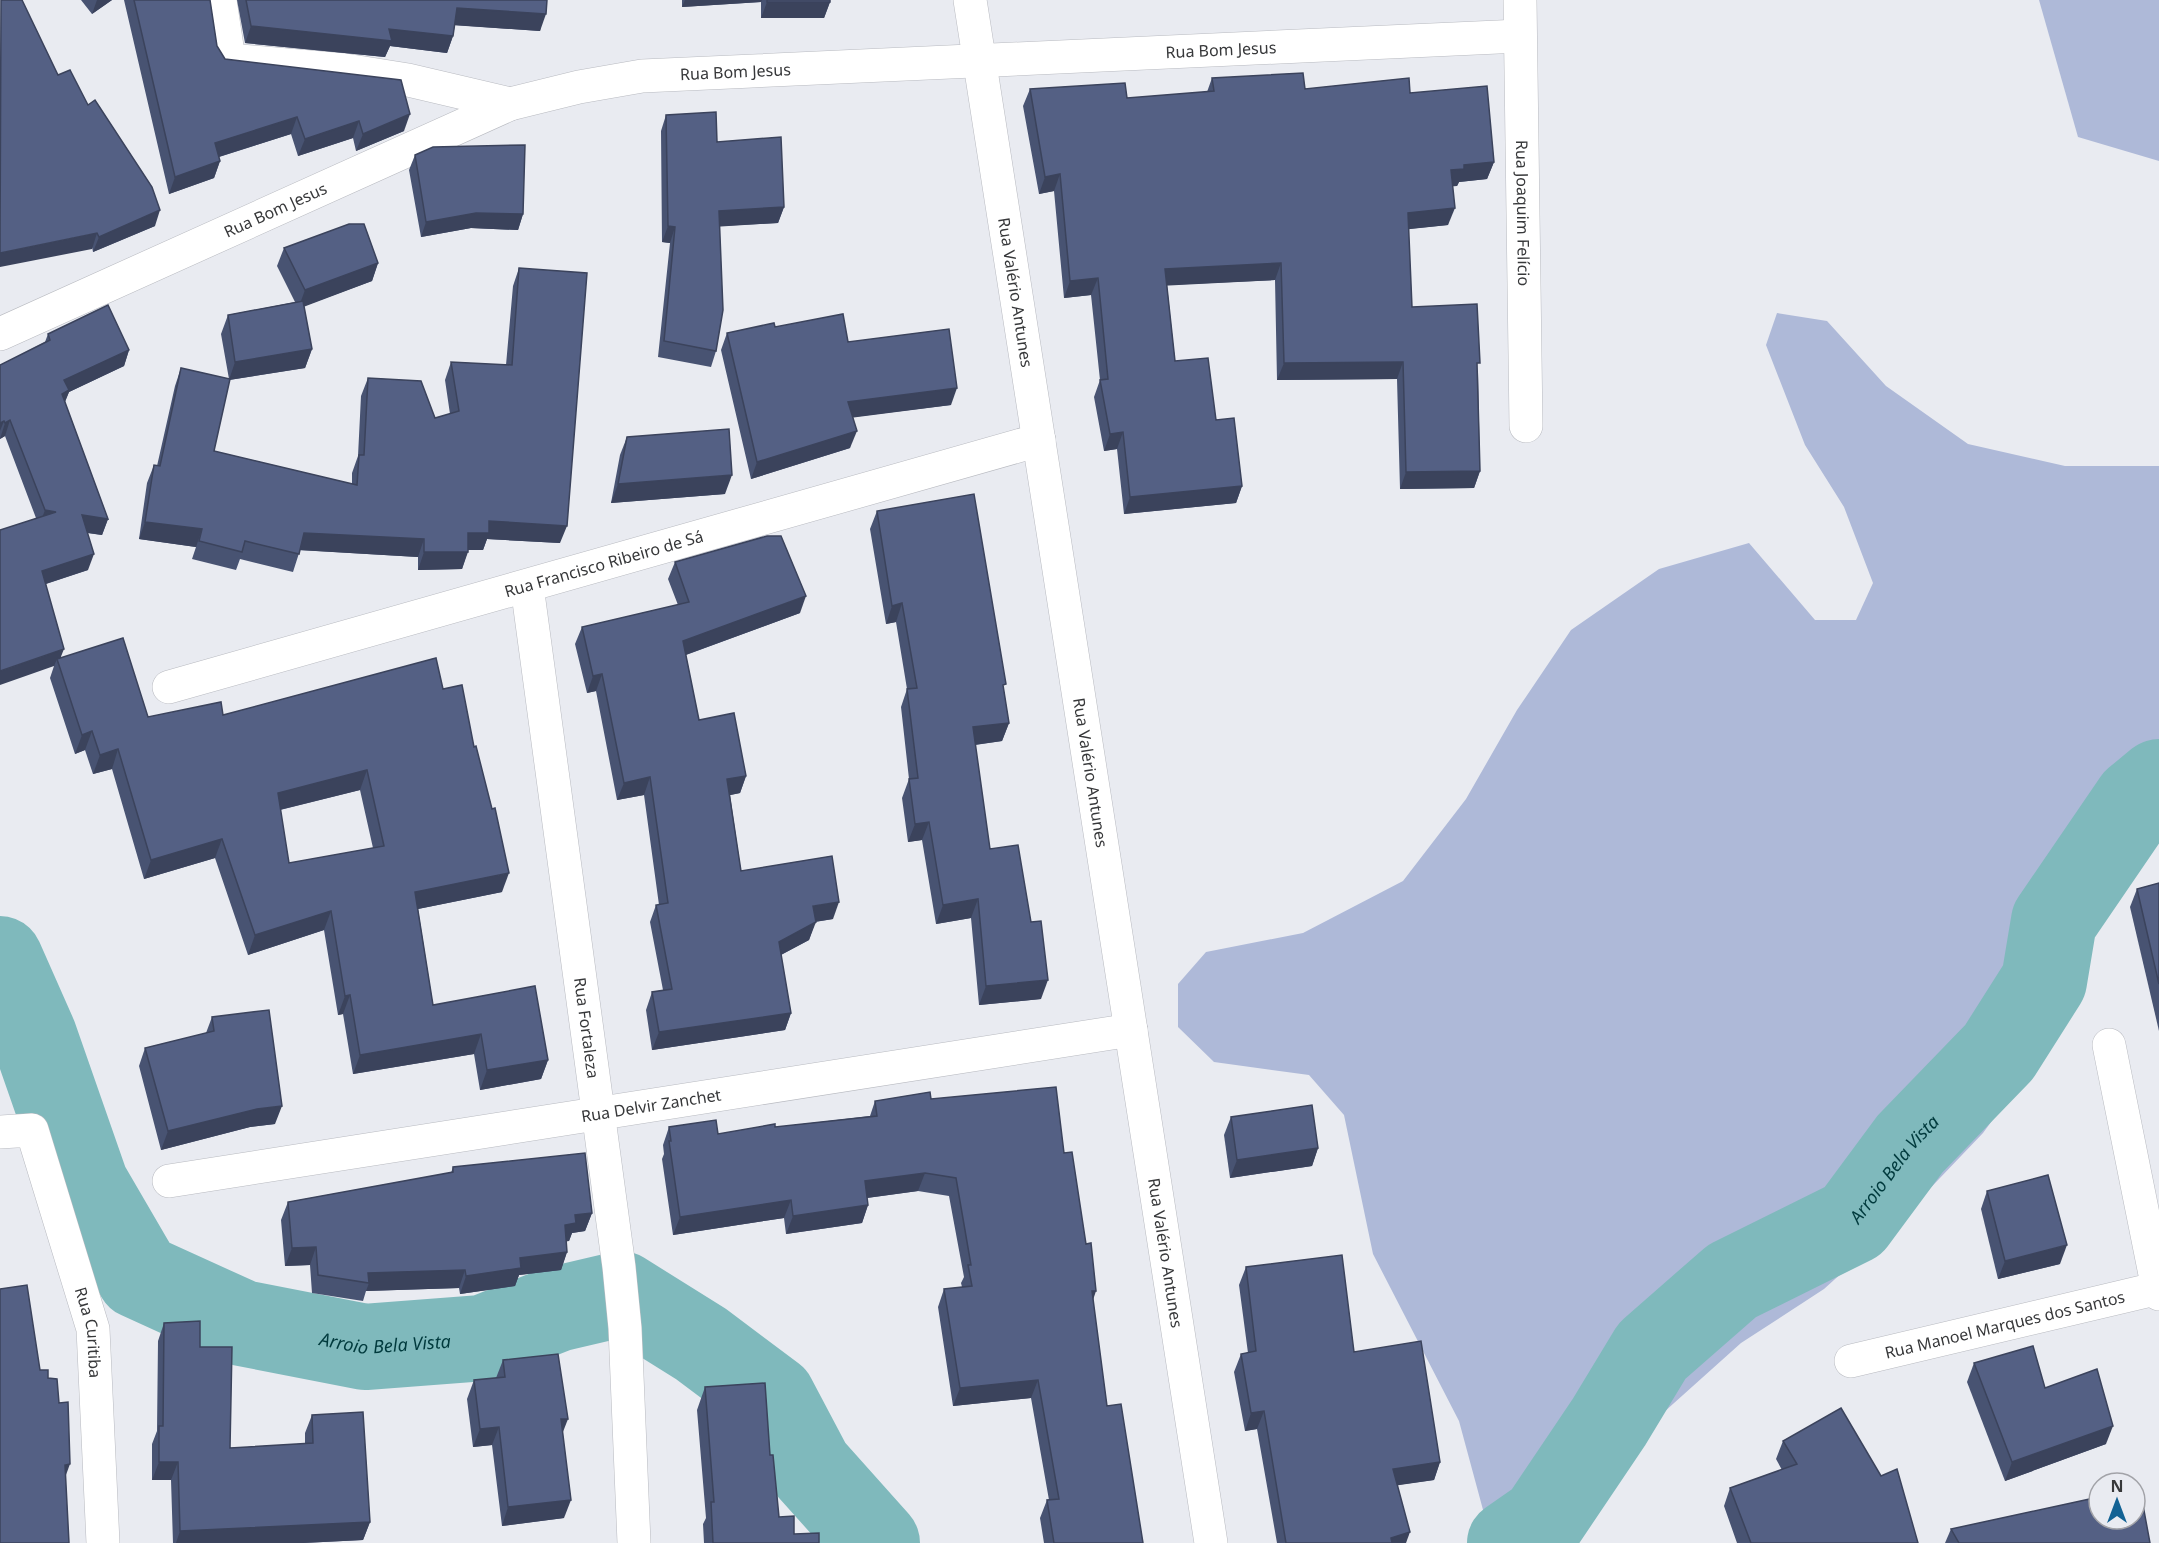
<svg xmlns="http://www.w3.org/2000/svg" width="2159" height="1543" font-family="'Noto Sans',sans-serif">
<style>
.green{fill:#aeb9d8}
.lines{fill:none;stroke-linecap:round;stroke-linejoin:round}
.river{stroke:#7fb9bc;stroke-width:86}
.minor-casing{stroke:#b8bac0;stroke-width:34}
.minor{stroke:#fff;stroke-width:33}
.wall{fill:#485372;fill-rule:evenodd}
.shaded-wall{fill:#3b435c}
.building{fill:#546084;stroke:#3b435c;stroke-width:1.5;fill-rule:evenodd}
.labels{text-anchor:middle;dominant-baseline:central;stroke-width:6;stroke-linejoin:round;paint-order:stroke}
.street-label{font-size:16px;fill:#37383a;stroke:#e9ebf1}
.water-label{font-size:18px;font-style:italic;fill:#003a3d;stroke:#e9ebf1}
</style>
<rect width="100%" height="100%" fill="#e9ebf1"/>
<g class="green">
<path d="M2039 0H2159V161L2078 137Z"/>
<path d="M1777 313 1827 321 1886 386 1968 444 2065 466H2159V839L2142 855 2071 954 2030 1069 1983 1133 1895 1225 1824 1289 1741 1343 1654 1421 1597 1495 1551 1543H1492L1459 1421 1373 1254 1344 1115 1309 1075 1214 1062 1178 1027V984L1206 952 1303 933 1403 881 1466 799 1517 710 1571 630 1659 569 1749 543 1815 620H1856L1873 583 1844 507 1805 445 1766 345Z"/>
</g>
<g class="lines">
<g class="river">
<path id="s1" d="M0 959 34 1036 86 1185 139 1276 242 1323 365 1347 483 1338 557 1309 621 1294 701 1344 773 1398 810 1468 877 1543"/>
<path id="s2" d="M1510 1543 1543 1520 1609 1422 1652 1351 1732 1281 1853 1221 1910 1144 1999 1052 2044 981 2054 921 2136 801 2159 782"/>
</g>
<defs>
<g id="minor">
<path d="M220 0 229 60 345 70 408 80 510 104"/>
<path id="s3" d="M970 0 1211 1543"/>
<path id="s4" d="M1520 0 1526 426"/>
<path id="s5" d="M0 334 510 104 579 87 642 76 1520 36"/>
<path id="s6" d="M527 586 619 1267 625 1328 634 1543"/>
<path id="s7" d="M169 687 1039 440"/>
<path d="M2109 1045 2159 1294"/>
<path id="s8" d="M0 1132 32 1130 93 1329 103 1543"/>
<path id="s9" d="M169 1181 1131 1030"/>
<path id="s10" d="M1851 1361 2159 1288"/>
</g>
</defs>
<use href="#minor" class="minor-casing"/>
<use href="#minor" class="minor"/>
</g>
<g class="wall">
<path d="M81 0H112L92 14Z"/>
<path d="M124 0H210L217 46 225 59 404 131 356 151 353 138 298 156 291 134 219 157 220 161 214 178 169 194Z"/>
<path d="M237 0H547L540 31 455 25 453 36 447 53 390 46 385 57 245 43Z"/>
<path d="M682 0H830V2L824 18H761V2L682 7Z"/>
<path d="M58 75 88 105 155 226 93 252Z"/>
<path d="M1212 78 1305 89 1410 93 1494 162 1487 179 1459 182 1457 186H1452L1448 225 1408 229 1412 307 1478 371 1480 471 1474 488 1400 489 1397 379 1277 380 1275 280 1167 285 1175 361 1216 420 1242 486 1236 503 1124 514 1117 449 1104 451 1094 397 1100 380 1091 295 1064 298 1054 191 1039 194 1023 106 1030 89 1127 98 1207 92Z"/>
<path d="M666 115 717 142 784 207 778 223 720 226 716 351 711 367 658 357 670 243 662 242 661 131Z"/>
<path d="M415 155 523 214 518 230 471 228 421 237 409 170Z"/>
<path d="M284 248 378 263 372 281 304 306 312 349 305 368 229 380 214 451 352 484V473L358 456 361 396 368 378 435 418 450 414 445 380 451 362 506 365 513 286 519 268 560 543 487 539 483 550H468L462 569 418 570V557L300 550 293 572 240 559 236 570 192 559 196 547 139 539 147 483 154 465 157 466 175 386 181 368 229 379 221 334 228 315 295 302 277 266Z"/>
<path d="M775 327 848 342 951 405 853 417 850 448 751 479 721 350 727 333Z"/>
<path d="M48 334 129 350 124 366 69 392 65 402 108 519 102 535 87 533 88 570 46 584 61 658 148 717 223 715 443 689 502 892 418 909 433 1005 548 1060 541 1079 480 1090 474 1054 353 1074 343 1014 338 1015 324 930 248 955 215 858 144 879 112 769 93 774 85 750 75 754 50 678 54 666 36 518 5 436 0 439V365L45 342ZM360 790 373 848 289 863 280 810Z"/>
<path d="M627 437 725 494 611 503 620 455Z"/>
<path d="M877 511 1004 691 1009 723 1002 741 975 745 990 849 1041 999 979 1005 971 918 936 924 922 840 908 842 902 798 909 779 901 707 907 689 896 622 886 624 870 529Z"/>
<path d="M675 562 800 613 686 655 699 720 746 776 740 793 730 795 741 871 833 919 815 922 809 940 781 955 791 1013 785 1030 652 1050 646 1010 652 992 663 990 650 922 656 905H659L644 795 617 800 596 691 587 693 575 644 582 627 678 605 668 579Z"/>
<path d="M2159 883V1031L2130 907 2137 889Z"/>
<path d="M212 1017 275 1124 250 1127 161 1150 139 1066 145 1048 206 1033Z"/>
<path d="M931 1099 1064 1153 1093 1300 1107 1406 1143 1543H1044L1040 1518 1047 1500H1049L1031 1398 953 1406 938 1307 944 1289 962 1287 961 1283 964 1277 949 1196 918 1191 867 1198 868 1205 862 1223 786 1234 784 1218 673 1235 662 1159 664 1154 663 1145 669 1127 718 1134 870 1116 875 1101Z"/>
<path d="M1231 1117 1318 1148 1312 1166 1230 1178 1224 1135Z"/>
<path d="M453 1167 592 1213 585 1231 572 1233 569 1241H566L567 1252 561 1270 519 1275 515 1286 460 1294 459 1288 366 1291 363 1301 312 1293 310 1265 285 1266 281 1220 288 1202 451 1173Z"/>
<path d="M1987 1191 2060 1264 1998 1279 1981 1209Z"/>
<path d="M1246 1267 1354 1352 1440 1462 1434 1480 1397 1485 1406 1543H1277L1257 1429 1245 1431 1234 1372 1241 1354 1248 1353 1239 1285Z"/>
<path d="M164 1323 200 1347 230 1448 305 1444V1433L312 1415 370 1522 363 1540 303 1543H173L171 1480H152V1444L157 1431 158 1341Z"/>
<path d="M503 1360 563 1433 564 1518 502 1526 492 1445 473 1447 467 1399 474 1380 496 1378Z"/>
<path d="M1974 1363 2045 1388 2106 1444 2005 1481 1967 1382Z"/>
<path d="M705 1387 770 1455 779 1517 794 1534 819 1543H704L703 1524 706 1518 697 1410Z"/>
<path d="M1783 1441 1918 1543H1737L1724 1506 1730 1488 1782 1470 1776 1459Z"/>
<path d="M1951 1529 2150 1543H1945Z"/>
</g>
<g class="shaded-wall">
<path d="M97 0H112L92 14Z"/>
<path d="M685 0H762L761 2 682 7Z"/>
<path d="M767 2H830L824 18H761Z"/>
<path d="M457 8 546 14 540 31 451 25Z"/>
<path d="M251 26 389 29 453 36 447 53 390 46 385 57 245 43Z"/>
<path d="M410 114 404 131 356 151 363 134Z"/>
<path d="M297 117 291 134 209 160 215 143Z"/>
<path d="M359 121 353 138 298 156 305 139Z"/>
<path d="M220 161 214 178 169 194 175 177Z"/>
<path d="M1494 162 1487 179 1459 182 1457 186 1445 187 1451 170 1464 165Z"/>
<path d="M1060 174 1054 191 1039 194 1045 177Z"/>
<path d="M784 207 778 223 713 227 719 211Z"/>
<path d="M1455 208 1448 225 1401 230 1408 213Z"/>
<path d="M160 210 155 226 93 252 99 237Z"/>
<path d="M476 213 523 214 518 230 471 228 421 237 426 222Z"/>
<path d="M668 226 675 227 670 243 662 242Z"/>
<path d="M97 233 92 249 0 267V253Z"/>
<path d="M378 263 372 281 298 309 305 290Z"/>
<path d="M1281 263 1275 280 1159 286 1165 269Z"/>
<path d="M1098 278 1091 295 1064 298 1070 281Z"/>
<path d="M312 349 305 368 229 380 235 362Z"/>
<path d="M129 350 124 366 69 392 63 406 56 410 64 380Z"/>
<path d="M1403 362 1397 379 1277 380 1284 363Z"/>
<path d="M957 388 951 405 842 419 848 402Z"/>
<path d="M10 420 5 436 0 439 5 423Z"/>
<path d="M4 421 0 431V423Z"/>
<path d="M857 431 850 448 751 479 757 462Z"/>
<path d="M1123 432 1117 449 1104 451 1110 434Z"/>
<path d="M1480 471 1474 488 1400 489 1406 472Z"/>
<path d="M732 475 725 494 611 503 618 484Z"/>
<path d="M1242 486 1236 503 1124 514 1130 497Z"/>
<path d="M45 510 56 512 39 526Z"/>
<path d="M82 515 108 519 102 535 76 531Z"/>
<path d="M489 521 567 526 560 543 487 539 483 550H462L468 533Z"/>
<path d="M145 522 202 529 196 547 139 539Z"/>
<path d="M304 533 424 539 418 557 298 550Z"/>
<path d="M424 552H468L462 569 418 570Z"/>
<path d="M94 554 88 570 36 587 42 571Z"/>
<path d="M806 596 800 613 677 658 683 641Z"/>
<path d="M902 603 896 622 886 624 892 606Z"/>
<path d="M64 649 58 664 57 659 54 666 0 685V671Z"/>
<path d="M602 674 596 691 587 693 593 676Z"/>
<path d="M1009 723 1002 741 966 746 973 727Z"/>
<path d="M92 731 85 750 75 754 82 735Z"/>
<path d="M118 749 112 769 93 774 100 755Z"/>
<path d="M367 770 360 790 271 812 278 793Z"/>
<path d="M746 776 740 793 721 797 727 779Z"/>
<path d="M650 777 644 795 617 800 624 783Z"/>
<path d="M929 822 922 840 908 842 915 824Z"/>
<path d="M222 839 215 858 144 879 151 860Z"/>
<path d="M509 873 502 892 408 911 415 892Z"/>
<path d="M978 899 971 918 936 924 943 905Z"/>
<path d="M839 902 833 919 807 923 813 906Z"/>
<path d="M331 911 324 930 248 955 255 935Z"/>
<path d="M816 922 809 940 773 959 779 942Z"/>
<path d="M1048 980 1041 999 979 1005 986 986Z"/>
<path d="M350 995 343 1014 338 1015 345 996Z"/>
<path d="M791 1013 785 1030 652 1050 659 1032Z"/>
<path d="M481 1034 474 1054 353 1074 360 1055Z"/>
<path d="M548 1060 541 1079 480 1090 487 1070Z"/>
<path d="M282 1106 275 1124 250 1127 161 1150 168 1131 257 1109Z"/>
<path d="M1318 1148 1312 1166 1230 1178 1237 1160Z"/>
<path d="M925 1173 918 1191 859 1199 865 1181Z"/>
<path d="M791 1200 784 1218 673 1235 680 1217Z"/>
<path d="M868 1205 862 1223 786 1234 793 1216Z"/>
<path d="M592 1213 585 1231 572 1233 569 1241 558 1243 565 1225 575 1215Z"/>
<path d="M2067 1245 2060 1264 1998 1279 2005 1261Z"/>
<path d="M316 1247 310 1265 285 1266 292 1248Z"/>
<path d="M567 1252 561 1270 519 1275 515 1286 460 1294 466 1276 520 1258Z"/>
<path d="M465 1270 459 1288 366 1291 369 1283 368 1273Z"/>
<path d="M1092 1291H1096L1090 1309Z"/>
<path d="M1038 1380 1031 1398 953 1406 960 1388Z"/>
<path d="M1264 1411 1257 1429 1245 1431 1251 1413Z"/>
<path d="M561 1419H568L561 1437Z"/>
<path d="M2113 1426 2106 1444 2005 1481 2012 1462Z"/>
<path d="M499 1427 492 1445 473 1447 480 1429Z"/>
<path d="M159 1462H178L171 1480H152Z"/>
<path d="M1440 1462 1434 1480 1386 1487 1393 1469Z"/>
<path d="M70 1464 63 1483 65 1465Z"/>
<path d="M571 1500 564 1518 502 1526 508 1507Z"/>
<path d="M370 1522 363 1540 303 1543H176L180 1531Z"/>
<path d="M1410 1532 1406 1543H1389L1391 1538Z"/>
</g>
<g class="building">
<path d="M1 0H22L58 75 70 70 88 105 95 100 152 187 160 210 99 237 97 233 0 253Z"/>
<path d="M134 0H210L217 46 225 59 401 80 410 114 363 134 359 121 305 139 297 117 215 143 220 161 175 177Z"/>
<path d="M246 0H547L546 14 457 8 453 36 389 29 392 41 251 26Z"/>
<rect x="767" y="0" width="63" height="2"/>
<path d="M1303 73 1305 89 1409 78 1410 93 1487 86 1494 162 1464 165V169L1451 170 1455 208 1408 213 1412 307 1477 304 1480 363H1477L1480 471 1406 472 1403 362 1284 363 1281 263 1165 269 1175 361 1208 358 1216 420 1234 418 1242 486 1130 497 1123 432 1110 434 1100 380 1108 379 1098 278 1070 281 1060 174 1045 177 1030 89 1125 83 1127 98 1214 91 1212 78Z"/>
<path d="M716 112 717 142 781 137 784 207 719 211 723 310 716 351 664 341 675 227 668 226 666 115Z"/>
<path d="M525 145 523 214 476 213 426 222 415 155 433 147Z"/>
<path d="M349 224H364L378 263 305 290 284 248Z"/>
<path d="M519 268 587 273 567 526 489 521V533H468V552H424V539L304 533 299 554 245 541 242 552 199 541 202 529 145 522 154 465 160 466 181 368 230 379 214 451 357 485 359 455H364L368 378 421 381 435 418 459 411 451 362 512 365Z"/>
<path d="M303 301 312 349 235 362 228 315Z"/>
<path d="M108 305 129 350 64 380 69 390 62 394 108 519 82 515 94 554 42 571 64 649 0 671V530L56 512 45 510 10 420 5 423 4 421 0 423V365L50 340 48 334Z"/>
<path d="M843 314 848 342 949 329 957 388 848 402 857 431 757 462 727 333 774 323 775 327Z"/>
<path d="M729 429 732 475 618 484 627 437Z"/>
<path d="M974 494 1006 684 1003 685 1009 723 973 727 990 849 1018 845 1031 922 1041 921 1048 980 986 986 978 899 943 905 929 822 915 824 909 779 918 778 907 689 917 688 902 603 892 606 877 511Z"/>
<path d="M767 536H781L806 596 683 641 699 720 734 713 746 776 727 779 741 871 832 856 839 902 813 906 816 922 779 942 791 1013 659 1032 652 992 672 989 656 905 668 903 650 777 624 783 602 674 593 676 582 627 689 602 675 562Z"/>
<path d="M123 638 148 717 221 702 223 715 436 658 443 689 462 685 474 747 476 746 492 809 495 808 509 873 415 892 433 1005 535 986 548 1060 487 1070 481 1034 360 1055 350 995 345 996 331 911 255 935 222 839 151 860 118 749 100 755 92 731 82 735 57 659ZM367 770 384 846 289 863 278 793Z"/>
<path d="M2159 883V984L2137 889Z"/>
<path d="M269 1010 282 1106 257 1109 168 1131 145 1048 214 1031 212 1017Z"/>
<path d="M1056 1087 1064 1153 1072 1152 1086 1244 1091 1243 1096 1291H1092L1107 1406 1121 1404 1143 1543H1054L1047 1500 1059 1499 1038 1380 960 1388 944 1289 972 1286 968 1265H971L956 1178 925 1173 865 1181 868 1205 793 1216 791 1200 680 1217 669 1141H671L669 1127 716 1120 718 1134 775 1124V1127L877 1116 875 1101 930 1092 931 1099Z"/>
<path d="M1312 1105 1318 1148 1237 1160 1231 1117Z"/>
<path d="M585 1153 592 1213 575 1215 576 1223 565 1225 567 1252 520 1258 521 1268 466 1276 465 1270 368 1273 369 1283 318 1275 316 1247 292 1248 288 1202 453 1172V1167Z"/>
<path d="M2048 1175 2067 1245 2005 1261 1987 1191Z"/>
<path d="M1342 1255 1354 1352 1421 1341 1440 1462 1393 1469 1410 1532 1391 1538 1392 1543H1286L1264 1411 1251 1413 1241 1354 1256 1351 1246 1267Z"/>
<path d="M27 1285 40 1370H48V1378L57 1379 59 1403 68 1402 70 1464 65 1465 69 1543H0V1289Z"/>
<path d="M200 1321V1347H232L230 1448 313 1443 312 1415 363 1412 370 1522 180 1531 178 1462H159V1426H163L164 1323Z"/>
<path d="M2033 1346 2045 1388 2097 1369 2113 1426 2012 1462 1974 1363Z"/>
<path d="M558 1354 568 1419H561L571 1500 508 1507 499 1427 480 1429 474 1380 505 1377 503 1360Z"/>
<path d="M765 1383 770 1455H773L779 1517 794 1516V1534L819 1533V1543H713L711 1502H714L705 1387Z"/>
<path d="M1841 1408 1881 1476 1897 1469 1918 1543H1751L1730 1488 1797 1464 1783 1441Z"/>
<path d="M2140 1489 2150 1543H1959L1951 1529 2099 1497V1519H2135V1490Z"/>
</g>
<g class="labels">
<g class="street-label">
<text stroke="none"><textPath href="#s5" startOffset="1274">Rua Bom Jesus</textPath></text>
<text stroke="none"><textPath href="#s5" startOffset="788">Rua Bom Jesus</textPath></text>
<text stroke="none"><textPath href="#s5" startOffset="302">Rua Bom Jesus</textPath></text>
<text stroke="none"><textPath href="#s4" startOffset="213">Rua Joaquim Felício</textPath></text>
<text stroke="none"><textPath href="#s3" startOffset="296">Rua Valério Antunes</textPath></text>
<text stroke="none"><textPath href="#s7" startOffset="452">Rua Francisco Ribeiro de Sá</textPath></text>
<text stroke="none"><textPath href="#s3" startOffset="782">Rua Valério Antunes</textPath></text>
<text stroke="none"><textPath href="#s6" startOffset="446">Rua Fortaleza</textPath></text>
<text stroke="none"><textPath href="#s9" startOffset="488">Rua Delvir Zanchet</textPath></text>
<text stroke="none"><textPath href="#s3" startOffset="1268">Rua Valério Antunes</textPath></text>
<text stroke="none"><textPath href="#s10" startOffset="158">Rua Manoel Marques dos Santos</textPath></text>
<text stroke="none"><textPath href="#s8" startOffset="243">Rua Curitiba</textPath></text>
</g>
<g class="water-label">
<text stroke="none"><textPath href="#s2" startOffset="549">Arroio Bela Vista</textPath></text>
<text stroke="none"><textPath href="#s1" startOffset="606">Arroio Bela Vista</textPath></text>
</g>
</g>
<g transform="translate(2117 1501)"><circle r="28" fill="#e9ebf1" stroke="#a2a3a8" stroke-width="1.5"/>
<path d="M0-4.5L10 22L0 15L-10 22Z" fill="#136294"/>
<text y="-9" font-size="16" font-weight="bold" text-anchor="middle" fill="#37383a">N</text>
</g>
</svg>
